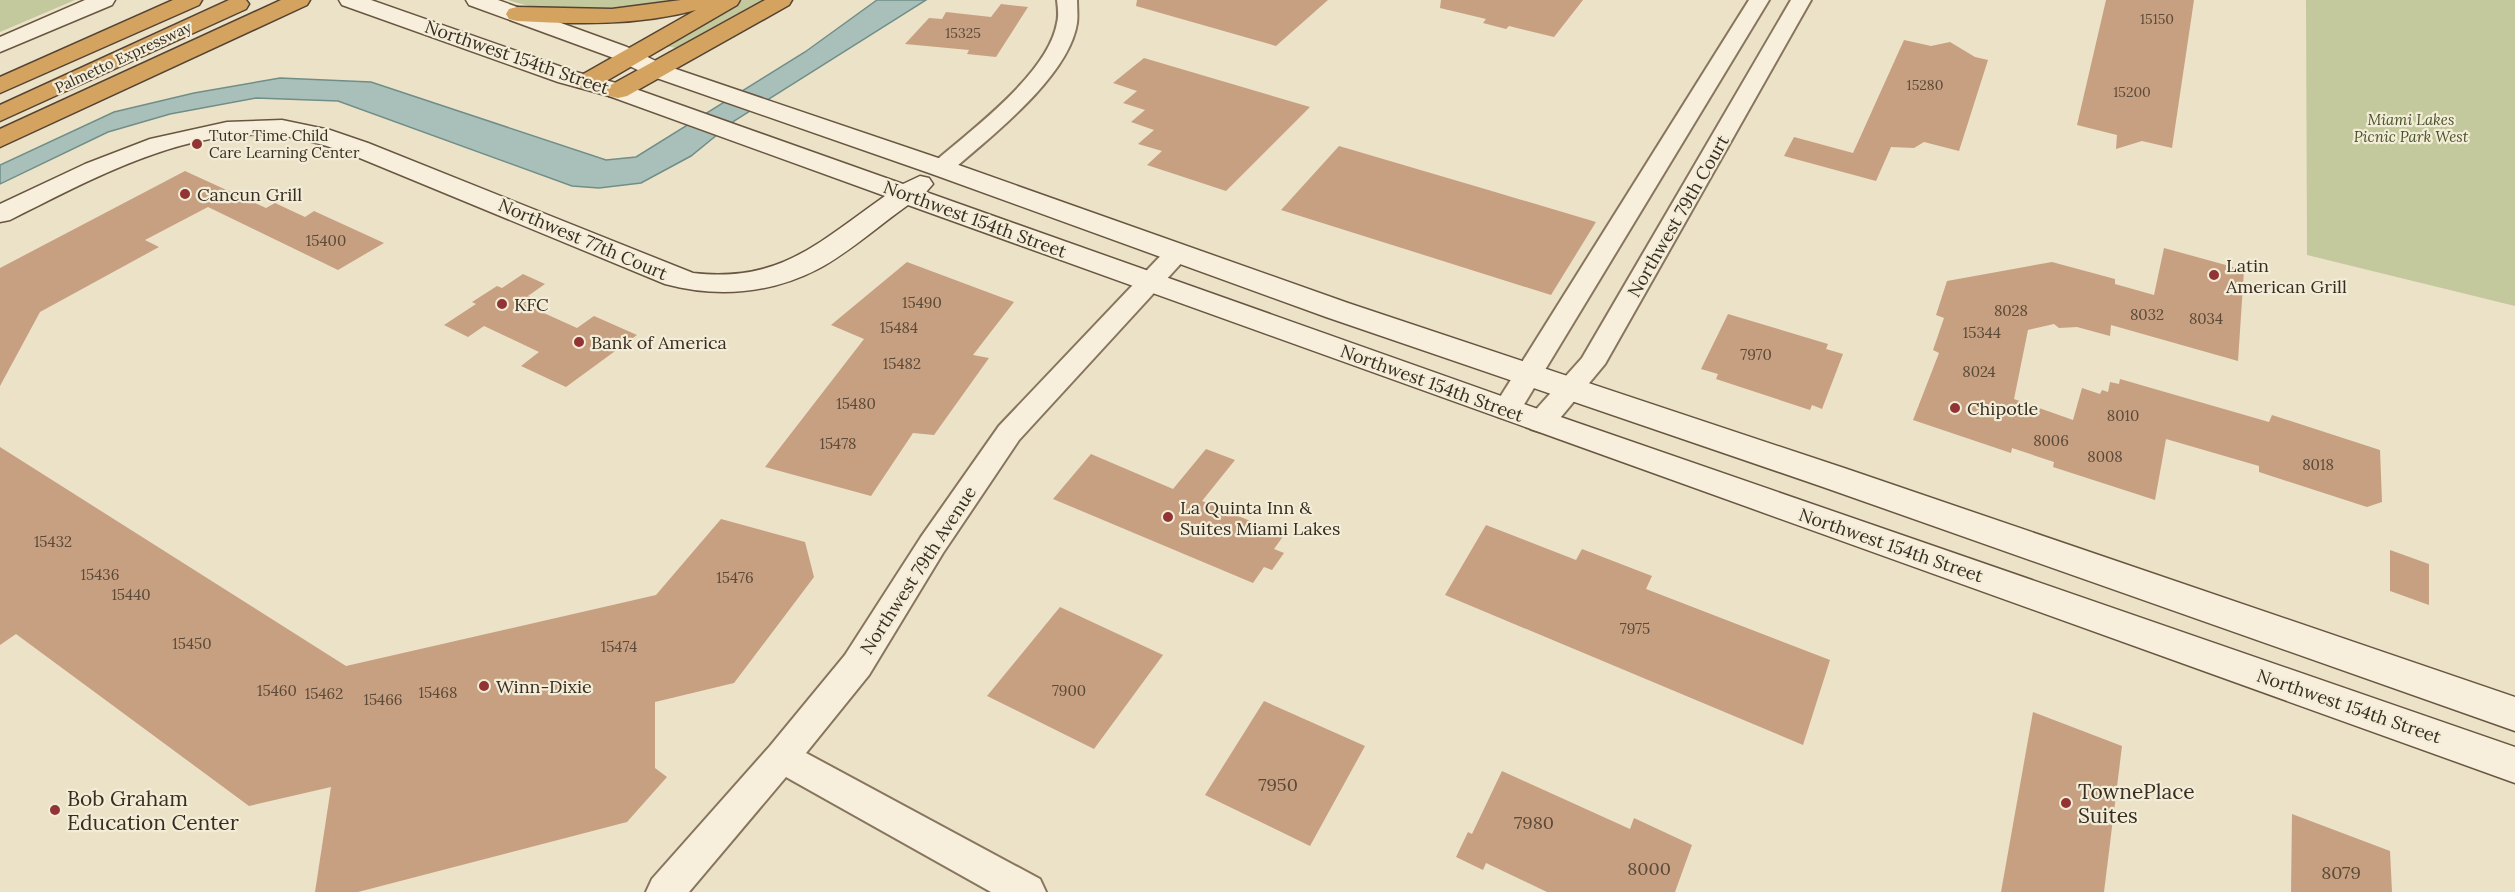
<svg xmlns="http://www.w3.org/2000/svg" width="2515" height="892" font-family="Lora,serif">
<style>
.green{fill:#c3c99d}
.water{fill:#a9c0ba;stroke:#708e87;stroke-width:1.5}
.building{fill:#c7a081}
.lines{fill:none;stroke-linecap:round;stroke-linejoin:round}
.street-casing{stroke:#87755e;stroke-width:4}
.secondary-casing{stroke:#685641;stroke-width:3}
.highway-casing{stroke:#554332;stroke-width:3}
.street{fill:#f7efdb;fill-rule:evenodd}
.secondary{fill:#f7efdb;fill-rule:evenodd}
.highway{fill:#d4a360;fill-rule:evenodd}
.poi-dot{fill:#913433;stroke:#f3ecd7;stroke-width:2}
.labels{text-anchor:middle;dominant-baseline:central;stroke-width:4.5;stroke-linejoin:round;paint-order:stroke}
.far-number-label{font-size:14px;fill:#5c4a39}
.far-street-label{font-size:15px;fill:#382d21;stroke:#f3ecd7}
.far-park-label{font-size:15px;font-style:italic;fill:#475329;stroke:#f3ecd7}
.far-poi-label{font-size:15px;fill:#382d21;stroke:#f3ecd7;text-anchor:start}
.number-label{font-size:15px;fill:#5c4a39}
.street-label{font-size:18px;fill:#382d21;stroke:#f3ecd7}
.poi-label{font-size:18px;fill:#382d21;stroke:#f3ecd7;text-anchor:start}
.near-number-label{font-size:18px;fill:#5c4a39}
.near-poi-label{font-size:21px;fill:#382d21;stroke:#f3ecd7;text-anchor:start}
</style>
<rect width="100%" height="100%" fill="#ece2c8"/>
<g class="green">
<path d="M0 0H75L0 32Z"/>
<path d="M508 0H687C628 12 566 20 508 0Z"/>
<path d="M743 0H766L676 48 666 46Z"/>
<path d="M2306 0H2515V306L2307 255Z"/>
</g>
<path class="water" d="M877 0H926L734 121 691 156 641 183 599 188 572 186 338 101 256 98 170 114 108 132 0 184V165L114 112 194 93 280 78 371 82 606 160 636 157 805 52Z"/>
<g class="building">
<path d="M1137 0H1328L1276 46 1136 6Z"/>
<path d="M1441 0H1583L1554 37 1509 26 1506 29 1483 23 1486 19 1440 8Z"/>
<path d="M2106 0H2194L2172 148 2142 141 2116 149 2117 135 2077 125Z"/>
<path d="M1001 4 1028 7 996 57 967 54 969 50 905 44 929 18 942 19 946 12 991 17Z"/>
<path d="M1904 40 1931 46 1950 42 1975 57 1988 60 1959 151 1924 142 1914 148 1891 147 1876 181 1784 156 1794 137 1853 153Z"/>
<path d="M1144 58 1310 107 1226 191 1147 165 1162 151 1138 144 1154 130 1131 122 1145 110 1123 103 1137 91 1113 83Z"/>
<path d="M1339 146 1485 189 1596 222 1551 295 1281 210Z"/>
<path d="M185 171 266 208 275 203 305 217 314 211 384 243 338 270 208 207 145 240 159 247 40 312 0 386V268Z"/>
<path d="M2164 248 2244 270 2238 361 2111 325 2110 336 2077 327 2059 328 2054 324 2028 330 2014 399 2073 420 2082 388 2100 394 2102 390 2108 392 2110 382 2119 384 2120 379 2269 422 2272 415 2380 450 2382 502 2367 507 2259 472V466L2166 439 2155 500 2053 467 2054 462 2012 448 2011 453 1913 420 1939 353 1933 350 1944 318 1936 315 1947 281 2052 262 2115 279V284L2154 295Z"/>
<path d="M907 262 1014 302 973 355 989 358 934 435 913 433 871 496 765 467 864 339 831 325Z"/>
<path d="M523 274 545 284 528 296 533 298 524 304 577 328 594 316 637 335 566 387 521 366 539 352 484 326 468 337 444 325 476 304 472 302 497 286 502 288Z"/>
<path d="M1728 314 1828 344 1826 349 1843 354 1822 409 1812 405 1810 410 1716 379 1718 374 1701 369Z"/>
<path d="M0 447 346 666 656 595 721 519 805 542 814 577 734 683 655 702V768L667 777 627 822 358 892H315L331 787 249 806 16 634 0 645Z"/>
<path d="M1206 449 1235 460 1202 501 1284 535 1274 549 1284 553 1272 570 1264 567 1253 583 1053 499 1091 454 1173 489Z"/>
<path d="M1486 525 1576 560 1582 549 1652 576 1646 589 1830 660 1803 745 1445 595Z"/>
<path d="M2390 550 2429 564V605L2390 591Z"/>
<path d="M1060 607 1163 655 1094 749 987 696Z"/>
<path d="M1264 701 1365 746 1310 846 1205 795Z"/>
<path d="M2033 712 2122 746 2104 892H2001Z"/>
<path d="M1502 771 1630 829 1634 818 1692 845 1675 892H1547L1486 863 1483 870 1456 857 1468 832 1472 834Z"/>
<path d="M2292 814 2390 851 2392 892H2291Z"/>
</g>
<g class="lines">
<defs>
<g id="street">
<path d="M1057 0H1077C1077 8 1078 16 1077 23 1069 77 989 138 949 173L941 175 933 173 930 168 933 163C971 130 1048 74 1057 23 1059 16 1058 8 1057 0Z"/>
<path d="M1749 0H1769L1517 416 1507 419 1497 416 1493 409 1497 402Z"/>
<path d="M1791 0H1811L1605 364 1551 429 1541 432 1531 429 1527 422 1531 415 1582 358Z"/>
<path d="M1177 246 1186 248 1189 253 1186 258 1019 440 943 553 869 675 806 753 1040 879 1046 892H991L786 777 689 892H646L652 879 770 746 845 655 921 537 999 426 1168 248Z"/>
</g>
<g id="secondary">
<path d="M85 0H115L112 5 0 52V37Z"/>
<path d="M339 0H371L576 72 627 86 903 184 920 176 929 178 933 184 926 192 1552 414 2515 747V783L908 205C881 224 847 254 818 269 770 294 717 298 665 284L350 154C328 146 306 139 283 136 188 125 92 179 10 220L0 222V204L85 164 150 139 227 122 282 120 330 130 368 143 693 273C780 283 818 243 885 196L609 96 558 82 342 5Z"/>
<path d="M466 0H498L627 47 664 65 950 162 1348 303 1847 469 2515 697V731L1823 487 1326 317 932 174 648 75 611 57 469 5Z"/>
</g>
<g id="highway">
<path d="M173 0H202L199 5 0 93V77Z"/>
<path d="M229 0H246L249 4 246 9 0 121V105Z"/>
<path d="M281 0H310L307 5 0 147V129Z"/>
<path d="M681 0H740L737 5 596 87 587 89 578 87 575 82 578 77 696 10C637 26 577 24 517 21L509 19 506 14 509 9 517 7 612 9Z"/>
<path d="M765 0H792L789 5 627 96 618 98 609 96 606 91 609 86Z"/>
</g>
</defs>
<use href="#street" class="street-casing"/>
<use href="#secondary" class="secondary-casing"/>
<use href="#highway" class="highway-casing"/>
<use href="#street" class="street"/>
<use href="#secondary" class="secondary"/>
<use href="#highway" class="highway"/>
</g>
<g class="poi-dot">
<circle cx="197" cy="144" r="6"/>
<circle cx="185" cy="194" r="6"/>
<circle cx="2214" cy="275" r="6"/>
<circle cx="502" cy="304" r="6"/>
<circle cx="579" cy="342" r="6"/>
<circle cx="1955" cy="408" r="6"/>
<circle cx="1168" cy="517" r="6"/>
<circle cx="484" cy="686" r="6"/>
<circle cx="2066" cy="803" r="6"/>
<circle cx="55" cy="810" r="6"/>
</g>
<g class="labels">
<g class="far-number-label">
<text x="2157" y="19">15150</text>
<text x="963" y="33">15325</text>
<text x="1925" y="85">15280</text>
<text x="2132" y="92">15200</text>
</g>
<g class="far-street-label">
<text transform="translate(123 57) rotate(-25)">Palmetto Expressway</text>
</g>
<g class="far-park-label">
<text x="2411" y="119">Miami Lakes<tspan x="2411" dy="17">Picnic Park West</tspan></text>
</g>
<g class="far-poi-label">
<text x="209" y="135">Tutor Time Child<tspan x="209" dy="17">Care Learning Center</tspan></text>
</g>
<g class="number-label">
<text x="326" y="240">15400</text>
<text x="922" y="302">15490</text>
<text x="2011" y="310">8028</text>
<text x="2147" y="314">8032</text>
<text x="2206" y="318">8034</text>
<text x="899" y="327">15484</text>
<text x="1982" y="332">15344</text>
<text x="1756" y="354">7970</text>
<text x="902" y="363">15482</text>
<text x="1979" y="371">8024</text>
<text x="856" y="403">15480</text>
<text x="2123" y="415">8010</text>
<text x="2051" y="440">8006</text>
<text x="838" y="443">15478</text>
<text x="2105" y="456">8008</text>
<text x="2318" y="464">8018</text>
<text x="53" y="541">15432</text>
<text x="100" y="574">15436</text>
<text x="735" y="577">15476</text>
<text x="131" y="594">15440</text>
<text x="1635" y="628">7975</text>
<text x="192" y="643">15450</text>
<text x="619" y="646">15474</text>
<text x="277" y="690">15460</text>
<text x="1069" y="690">7900</text>
<text x="438" y="692">15468</text>
<text x="324" y="693">15462</text>
<text x="383" y="699">15466</text>
</g>
<g class="street-label">
<text transform="translate(517 57) rotate(19)">Northwest 154th Street</text>
<text transform="translate(1678 216) rotate(-60)">Northwest 79th Court</text>
<text transform="translate(975 219) rotate(20)">Northwest 154th Street</text>
<text transform="translate(583 239) rotate(23)">Northwest 77th Court</text>
<text transform="translate(1432 383) rotate(20)">Northwest 154th Street</text>
<text transform="translate(1891 545) rotate(19)">Northwest 154th Street</text>
<text transform="translate(918 570) rotate(-57)">Northwest 79th Avenue</text>
<text transform="translate(2349 706) rotate(19)">Northwest 154th Street</text>
</g>
<g class="poi-label">
<text x="197" y="194">Cancun Grill</text>
<text x="2226" y="265">Latin<tspan x="2226" dy="21">American Grill</tspan></text>
<text x="514" y="304">KFC</text>
<text x="591" y="342">Bank of America</text>
<text x="1967" y="408">Chipotle</text>
<text x="1180" y="507">La Quinta Inn &amp;<tspan x="1180" dy="21">Suites Miami Lakes</tspan></text>
<text x="496" y="686">Winn-Dixie</text>
</g>
<g class="near-number-label">
<text x="1278" y="784">7950</text>
<text x="1534" y="822">7980</text>
<text x="1649" y="868">8000</text>
<text x="2341" y="872">8079</text>
</g>
<g class="near-poi-label">
<text x="2078" y="791">TownePlace<tspan x="2078" dy="24">Suites</tspan></text>
<text x="67" y="798">Bob Graham<tspan x="67" dy="24">Education Center</tspan></text>
</g>
</g>
</svg>
